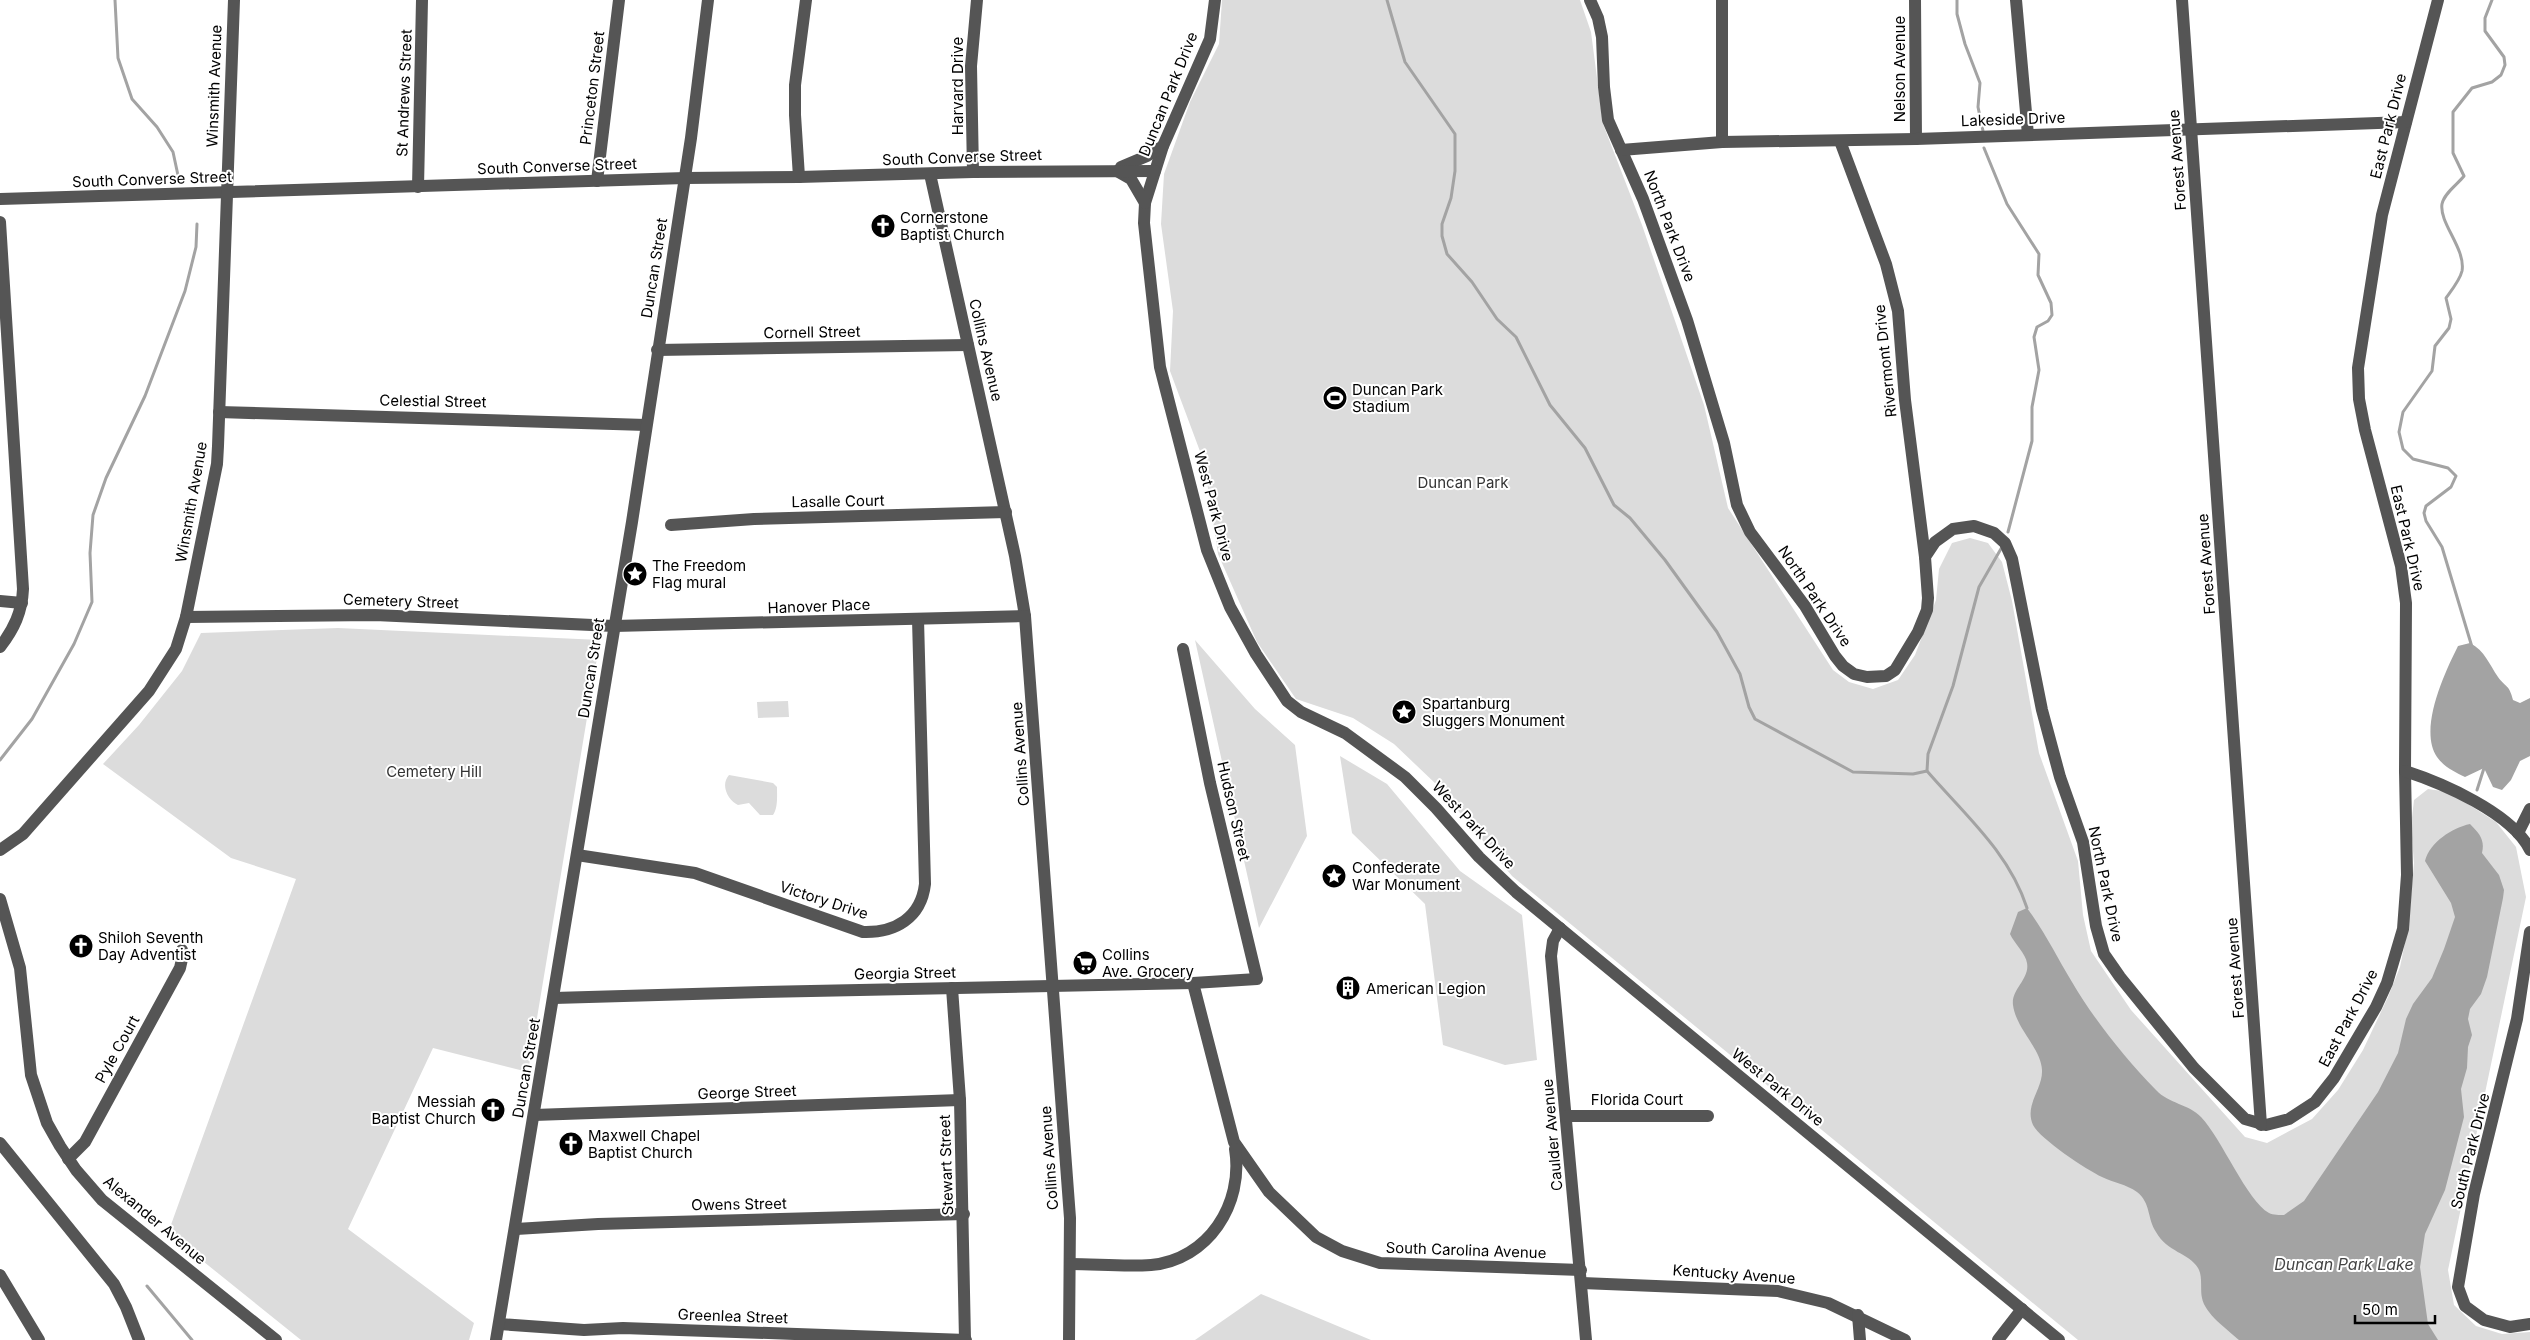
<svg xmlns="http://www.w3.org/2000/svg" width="2530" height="1340" font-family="Inter,sans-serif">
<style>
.green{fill:#dcdcdc}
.water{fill:#a3a3a3}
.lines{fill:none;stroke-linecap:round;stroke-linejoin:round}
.stream{stroke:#a3a3a3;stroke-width:3}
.minor{stroke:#555;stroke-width:12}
.labels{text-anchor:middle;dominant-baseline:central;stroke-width:4;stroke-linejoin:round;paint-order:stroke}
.street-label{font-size:15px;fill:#000;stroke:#fff}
.poi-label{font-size:15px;fill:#000;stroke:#fff;text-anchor:start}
.park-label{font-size:15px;fill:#333;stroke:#fff}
.water-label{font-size:16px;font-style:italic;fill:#444;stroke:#fff}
</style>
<rect width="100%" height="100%" fill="#fff"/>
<g class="green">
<path d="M1222 0H1580L1591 32 1603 124 1642 225 1704 405 1728 508 1833 670 1849 682 1873 689 1898 680 1915 655 1936 600 1939 569 1952 543 1970 538 1988 543 2002 562 2012 601 2039 753 2078 861 2083 915 2091 951 2131 1010 2245 1137 2267 1143 2312 1119 2338 1090 2363 1050 2388 997 2400 967 2408 928 2414 863 2411 826 2414 800 2428 789 2449 792 2496 822 2516 847 2526 897 2448 1270 2454 1305 2476 1326 2502 1334 2530 1332V1340H2078L1512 876 1437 785 1394 744 1353 718 1296 699 1257 642 1218 554 1204 462 1170 371 1173 311 1161 224 1164 174 1190 102 1219 44Z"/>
<path d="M338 628 600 640 528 1072 433 1048 348 1229 474 1323 469 1340H301L168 1233 296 879 231 858 103 764 139 725 182 671 201 633Z"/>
<path d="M1195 640 1255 709 1295 745 1307 836 1259 928Z"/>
<path d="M788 701 789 717 758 718 757 702Z"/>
<path d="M1340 756 1387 784 1460 871 1522 915 1537 1060 1505 1065 1443 1045 1425 904 1352 833Z"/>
<path d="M729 775 773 783 777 787C777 796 778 808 773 815H760L749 803 738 805C728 800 720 785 729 775Z"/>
<path d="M1261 1294 1371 1340H1195Z"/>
</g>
<g class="water">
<path d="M2470 643C2485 651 2489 664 2498 677 2506 688 2509 684 2513 700L2520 703 2530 698V756L2520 761 2511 780 2502 790 2493 787 2484 768 2465 777C2455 772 2444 767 2437 757 2418 729 2445 672 2458 646Z"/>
<path d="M2470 824C2480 834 2485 840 2482 853L2499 875 2504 890 2503 898 2487 977 2481 994 2470 1009 2468 1019 2472 1035 2468 1047 2467 1068 2461 1089 2464 1117 2445 1190 2425 1234 2420 1267 2428 1324 2438 1340H2239C2227 1329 2205 1314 2202 1298 2200 1289 2203 1276 2198 1268 2189 1253 2167 1252 2156 1232 2147 1218 2151 1203 2137 1192 2126 1184 2114 1183 2102 1177 2087 1170 2040 1139 2033 1125 2024 1105 2043 1089 2042 1070 2041 1048 2016 1029 2013 1005 2011 989 2030 979 2027 963 2026 954 2014 943 2010 934L2018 912 2027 908C2045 932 2057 957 2072 982 2095 1021 2125 1058 2156 1090 2169 1104 2189 1104 2201 1117 2222 1139 2247 1201 2269 1213 2273 1215 2280 1215 2284 1215L2304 1201 2378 1092 2398 1053 2406 1019 2413 1004 2432 978 2444 949 2455 917 2451 903 2425 861C2430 842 2452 828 2470 824Z"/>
</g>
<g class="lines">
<g class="stream">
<path d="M115 0 118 58 132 99 157 127 173 152 179 180"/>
<path d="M1387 0 1405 62 1455 134V171L1451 198 1442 224V236L1447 254 1472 282 1497 319 1516 337 1550 405 1585 448 1614 505 1630 518 1665 560 1717 632 1740 674 1749 707 1755 719 1853 772 1913 774 1927 771"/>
<path d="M1957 0V14L1965 44 1980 83 1978 107 1983 131"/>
<path d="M1984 148 2007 204 2039 254 2038 275 2051 303 2052 315 2048 321 2037 327 2034 337 2039 370 2032 407V441L2008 532"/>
<path d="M2002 547 1979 587 1953 686 1928 754 1927 771C1964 814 2009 852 2027 908"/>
<path d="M2472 647 2442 547 2426 521 2424 513 2426 506 2451 487 2456 476 2448 468 2413 459 2403 449 2399 432 2403 412 2432 371 2435 346 2449 328 2451 319 2446 298C2451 291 2460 280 2462 271 2466 249 2439 223 2442 204 2444 193 2458 184 2464 176L2453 153V112L2472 88 2492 82 2501 75 2505 65 2504 57 2485 31V18L2492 0"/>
<path d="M0 760 32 719 74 644 92 602 90 553 93 515 106 478 145 396 185 291 196 247 197 224"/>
<path d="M2477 790 2485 765"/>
<path d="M147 1286 192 1340"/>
</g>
<g class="minor">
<path d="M1215 0 1210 39 1163 146 1145 203 1144 223 1160 367 1207 550 1230 607 1256 654 1287 701 1301 712 1345 733 1405 777 1436 808 1479 857 1516 892 2059 1340"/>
<path d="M1590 0 1598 18 1602 37 1604 87 1608 120 1643 199 1687 320 1724 443 1737 505 1750 532 1805 606 1835 656 1843 666 1854 674 1867 677 1886 676 1895 670 1918 632 1927 610 1928 598 1925 557 1935 542 1953 529 1974 526 1994 533 2005 543 2012 559 2042 710 2060 777 2083 842 2096 926 2104 954 2120 977 2194 1068 2245 1119 2266 1125 2289 1119 2315 1102 2334 1078 2376 1007 2387 983 2403 929 2407 875 2405 771 2406 603 2401 566 2365 430 2359 399 2358 368 2382 215 2438 0"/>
<path d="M1915 0 1916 139"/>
<path d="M2016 0 2028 135"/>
<path d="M2182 0 2261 1125"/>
<path d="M1840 141 1886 264 1898 311 1905 400 1925 557"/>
<path d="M1722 142V0"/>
<path d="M1621 150 1722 142 1916 139 2406 122"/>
<path d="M1121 167 1147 156 1163 146"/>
<path d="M1117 171 1131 179 1145 203"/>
<path d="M973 172 971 66 977 0"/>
<path d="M930 174 1015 556 1025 616 1070 1218 1069 1340"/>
<path d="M799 177 795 115V85L806 0"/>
<path d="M597 181 619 0"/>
<path d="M418 187 422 0"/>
<path d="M0 199 685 178 799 177 973 172 1155 171"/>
<path d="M0 222 23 589C22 612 14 629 0 647"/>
<path d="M657 350 968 345"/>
<path d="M219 412 646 425"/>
<path d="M671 525 754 519 1006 512"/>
<path d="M0 601 22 603"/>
<path d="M186 617 375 615 614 626 1025 616"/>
<path d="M2405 771C2442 783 2512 813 2530 850"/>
<path d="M2518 833 2530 809"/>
<path d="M0 850 23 834 149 691 176 649 186 617 217 464 218 446 234 0"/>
<path d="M577 855 695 873 863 932C895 933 921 918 925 884L918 619"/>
<path d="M0 899 20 968 31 1075 47 1123 60 1146 76 1170 102 1200 276 1340"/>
<path d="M1560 928 1553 941 1551 956 1586 1340"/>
<path d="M2530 932 2517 1019 2474 1194 2458 1287 2465 1306 2484 1320 2510 1327 2530 1324"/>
<path d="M1193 983 1234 1142 1269 1192 1316 1237 1342 1251 1380 1263 1581 1270"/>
<path d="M952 988 960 1100 965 1340"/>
<path d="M554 998 762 992 1193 983 1257 979 1210 783 1183 649"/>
<path d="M534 1115 960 1100"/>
<path d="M1566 1116H1708"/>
<path d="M0 1143 114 1284 126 1307 139 1340"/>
<path d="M68 1159 85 1142 180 968 182 959V950"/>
<path d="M516 1229 598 1224 964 1214"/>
<path d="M1070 1264C1096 1264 1124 1267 1151 1265 1208 1260 1244 1204 1235 1149"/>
<path d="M0 1275 39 1340"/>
<path d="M1582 1283 1778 1291 1828 1303 1905 1340"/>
<path d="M1858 1315 1860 1340"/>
<path d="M499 1324 584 1330 623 1328 966 1340"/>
<path d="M496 1340 632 522 691 138 708 0"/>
<path d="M1998 1340 2022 1309"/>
</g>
</g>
<defs>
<symbol id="church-disc" viewBox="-11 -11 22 22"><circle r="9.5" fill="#000" stroke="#fff"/><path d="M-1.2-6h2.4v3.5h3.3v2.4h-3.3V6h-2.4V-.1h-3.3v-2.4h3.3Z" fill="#fff"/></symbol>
<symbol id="stadium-disc" viewBox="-11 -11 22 22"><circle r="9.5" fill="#000" stroke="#fff"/><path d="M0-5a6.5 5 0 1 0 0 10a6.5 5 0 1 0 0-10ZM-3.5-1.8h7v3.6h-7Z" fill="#fff"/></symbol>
<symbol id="sight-disc" viewBox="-11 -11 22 22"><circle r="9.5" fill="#000" stroke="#fff"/><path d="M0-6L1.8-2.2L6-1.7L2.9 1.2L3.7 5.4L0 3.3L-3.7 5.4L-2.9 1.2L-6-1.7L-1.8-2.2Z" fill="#fff"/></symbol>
<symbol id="supermarket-disc" viewBox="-11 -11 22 22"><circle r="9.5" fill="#000" stroke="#fff"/><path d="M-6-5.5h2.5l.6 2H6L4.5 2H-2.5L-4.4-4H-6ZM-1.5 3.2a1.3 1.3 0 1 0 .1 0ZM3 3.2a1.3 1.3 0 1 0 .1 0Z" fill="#fff"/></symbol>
<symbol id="building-disc" viewBox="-11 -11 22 22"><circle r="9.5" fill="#000" stroke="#fff"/><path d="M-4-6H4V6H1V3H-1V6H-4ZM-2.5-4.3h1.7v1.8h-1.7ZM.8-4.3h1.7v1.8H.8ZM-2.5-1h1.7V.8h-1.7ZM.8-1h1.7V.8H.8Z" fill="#fff"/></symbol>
</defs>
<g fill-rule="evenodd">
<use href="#church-disc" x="869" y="212" width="28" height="28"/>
<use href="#stadium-disc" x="1321" y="384" width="28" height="28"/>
<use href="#sight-disc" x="621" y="560" width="28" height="28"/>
<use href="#sight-disc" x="1390" y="698" width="28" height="28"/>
<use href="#sight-disc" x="1320" y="862" width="28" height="28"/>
<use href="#church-disc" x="67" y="932" width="28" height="28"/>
<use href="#supermarket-disc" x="1071" y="949" width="28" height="28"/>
<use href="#building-disc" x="1334" y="974" width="28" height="28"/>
<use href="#church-disc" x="479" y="1096" width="28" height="28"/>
<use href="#church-disc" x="557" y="1130" width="28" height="28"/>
</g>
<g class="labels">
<g class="street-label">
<text transform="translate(1899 69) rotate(-90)">Nelson Avenue</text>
<text transform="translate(214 86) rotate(-88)">Winsmith Avenue</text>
<text transform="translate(957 86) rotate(-90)">Harvard Drive</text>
<text transform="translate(592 88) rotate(-83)">Princeton Street</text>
<text transform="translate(404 93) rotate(-88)">St Andrews Street</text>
<text transform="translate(1168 94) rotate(-68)">Duncan Park Drive</text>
<text transform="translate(2013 119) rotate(-2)">Lakeside Drive</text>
<text transform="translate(2388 126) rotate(-76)">East Park Drive</text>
<text transform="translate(962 157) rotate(-2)">South Converse Street</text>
<text transform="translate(2177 160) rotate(-94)">Forest Avenue</text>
<text transform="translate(557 166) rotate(-2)">South Converse Street</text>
<text transform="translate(152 179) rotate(-2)">South Converse Street</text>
<text transform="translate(1670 226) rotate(69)">North Park Drive</text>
<text transform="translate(654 268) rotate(-81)">Duncan Street</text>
<text transform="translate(812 332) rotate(-1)">Cornell Street</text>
<text transform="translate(986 350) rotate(77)">Collins Avenue</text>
<text transform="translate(1885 361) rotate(-96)">Rivermont Drive</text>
<text transform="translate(433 401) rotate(1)">Celestial Street</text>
<text transform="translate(838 501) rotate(-1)">Lasalle Court</text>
<text transform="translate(191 502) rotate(-80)">Winsmith Avenue</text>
<text transform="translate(1214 506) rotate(75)">West Park Drive</text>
<text transform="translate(2408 538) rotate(77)">East Park Drive</text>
<text transform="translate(2206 564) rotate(-94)">Forest Avenue</text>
<text transform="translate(1815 596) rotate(56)">North Park Drive</text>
<text transform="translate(401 601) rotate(2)">Cemetery Street</text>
<text transform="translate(819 606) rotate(-2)">Hanover Place</text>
<text transform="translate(591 668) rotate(-81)">Duncan Street</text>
<text transform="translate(1020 754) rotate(-94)">Collins Avenue</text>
<text transform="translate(1234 811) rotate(77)">Hudson Street</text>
<text transform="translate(1474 825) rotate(47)">West Park Drive</text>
<text transform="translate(2106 884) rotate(78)">North Park Drive</text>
<text transform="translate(824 900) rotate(18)">Victory Drive</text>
<text transform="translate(2235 968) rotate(-94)">Forest Avenue</text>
<text transform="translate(905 973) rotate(-1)">Georgia Street</text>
<text transform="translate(2348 1018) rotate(-62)">East Park Drive</text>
<text transform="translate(117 1049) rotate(-61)">Pyle Court</text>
<text transform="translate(526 1068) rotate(-80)">Duncan Street</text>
<text transform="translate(1778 1087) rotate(39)">West Park Drive</text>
<text transform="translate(747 1092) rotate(-2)">George Street</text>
<text x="1637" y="1099">Florida Court</text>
<text transform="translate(1552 1135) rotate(-95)">Caulder Avenue</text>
<text transform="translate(2470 1151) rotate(-76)">South Park Drive</text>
<text transform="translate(1049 1158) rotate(-94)">Collins Avenue</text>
<text transform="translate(946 1165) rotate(-92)">Stewart Street</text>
<text transform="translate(739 1204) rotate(-1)">Owens Street</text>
<text transform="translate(155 1220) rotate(40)">Alexander Avenue</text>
<text transform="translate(1466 1250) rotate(2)">South Carolina Avenue</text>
<text transform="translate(1734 1274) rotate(4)">Kentucky Avenue</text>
<text transform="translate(733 1316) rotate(2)">Greenlea Street</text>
</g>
<g class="poi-label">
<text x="900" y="217">Cornerstone<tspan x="900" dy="17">Baptist Church</tspan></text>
<text x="1352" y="389">Duncan Park<tspan x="1352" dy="17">Stadium</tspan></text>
<text x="652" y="565">The Freedom<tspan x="652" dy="17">Flag mural</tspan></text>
<text x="1422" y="703">Spartanburg<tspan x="1422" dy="17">Sluggers Monument</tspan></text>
<text x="1352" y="867">Confederate<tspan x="1352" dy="17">War Monument</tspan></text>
<text x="98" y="937">Shiloh Seventh<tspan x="98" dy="17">Day Adventist</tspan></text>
<text x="1102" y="954">Collins<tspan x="1102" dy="17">Ave. Grocery</tspan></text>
<text x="1366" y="988">American Legion</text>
<text x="476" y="1101" text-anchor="end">Messiah<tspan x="476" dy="17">Baptist Church</tspan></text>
<text x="588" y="1135">Maxwell Chapel<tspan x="588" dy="17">Baptist Church</tspan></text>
</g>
<g class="park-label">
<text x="1463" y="482">Duncan Park</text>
<text x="434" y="771">Cemetery Hill</text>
</g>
<g class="water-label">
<text x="2344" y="1264">Duncan Park Lake</text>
</g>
</g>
<path d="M2355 1315v8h80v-8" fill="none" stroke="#000000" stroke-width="2.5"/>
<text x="2362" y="1315" font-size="15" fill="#000000" stroke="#ffffff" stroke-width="4" paint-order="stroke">50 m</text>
</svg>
